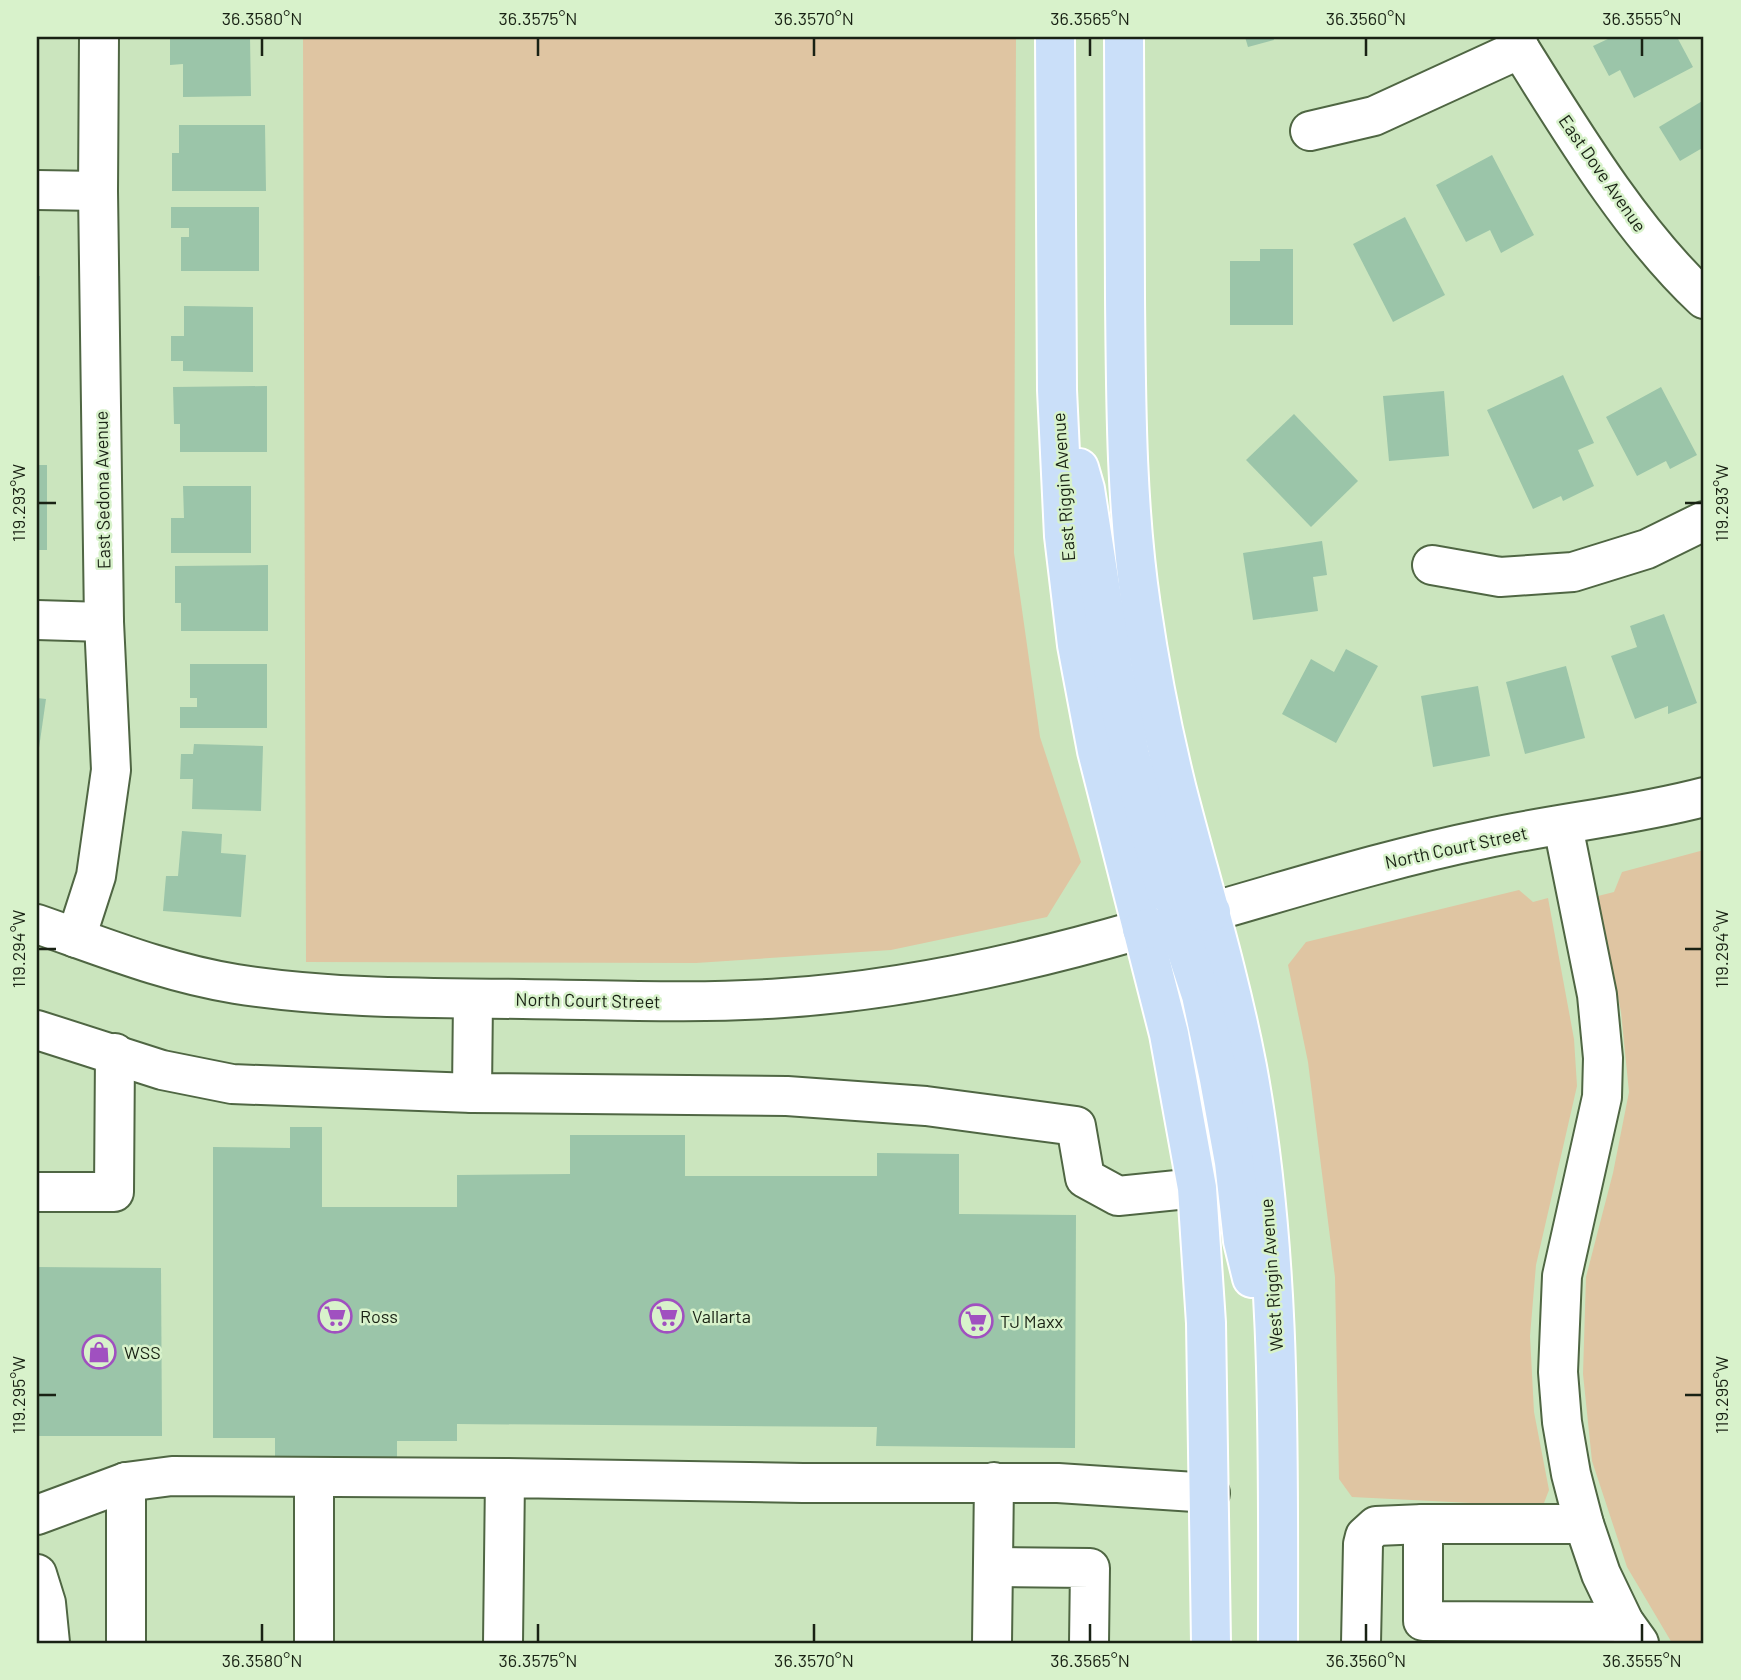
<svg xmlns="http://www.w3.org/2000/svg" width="1741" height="1680" font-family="Barlow,sans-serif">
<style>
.green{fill:#dfc5a2}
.building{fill:#9bc5a9}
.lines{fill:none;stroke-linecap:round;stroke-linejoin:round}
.minor-casing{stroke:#4f6643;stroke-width:42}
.major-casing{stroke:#fff;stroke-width:42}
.minor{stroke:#fff;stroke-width:38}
.major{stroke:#cadff9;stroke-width:38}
.ticks{fill:none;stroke:#192214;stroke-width:2.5}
.labels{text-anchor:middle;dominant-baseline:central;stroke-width:5;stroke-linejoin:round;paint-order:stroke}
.street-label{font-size:18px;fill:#192214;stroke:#d8f2cb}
.poi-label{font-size:18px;fill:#192214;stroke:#d8f2cb;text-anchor:start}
.neatline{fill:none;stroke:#192214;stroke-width:2.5}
.ticks-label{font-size:18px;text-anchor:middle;fill:#192214}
</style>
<rect width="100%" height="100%" fill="#cbe5be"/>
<g class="green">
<path d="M303 37H1016L1014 553 1040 737 1081 862 1047 917 891 950 696 963 306 962Z"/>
<path d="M1704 850V1643H1672L1627 1567 1592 1461 1583 1374 1586 1277 1613 1173 1629 1092 1621 1012 1598 896 1614 892 1622 872Z"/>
<path d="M1519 890 1533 902 1548 898 1574 1039 1577 1086 1536 1265 1530 1336 1534 1412 1549 1490 1544 1503 1529 1506 1352 1497 1339 1479 1335 1277 1308 1062 1288 965 1306 942Z"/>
</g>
<g class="building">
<path d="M170 37H250L251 96 183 97V64L170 65Z"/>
<path d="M1245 37H1273L1274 40 1248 47Z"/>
<path d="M1612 37H1677L1693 67 1634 98 1620 70 1609 76 1593 46Z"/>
<path d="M1704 100V147L1680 161 1659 127Z"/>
<path d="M179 125H265L266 191H172V153H179Z"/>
<path d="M1492 155 1534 235 1501 253 1490 230 1466 242 1436 185Z"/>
<path d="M171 207H259V271H181V237H189V228H171Z"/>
<path d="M1405 217 1445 295 1393 322 1353 244Z"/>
<path d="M1260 249H1293V325H1230V261H1260Z"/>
<path d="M37 276H40L39 327H37Z"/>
<path d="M184 306 253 307V372L183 371V361H171V336H184Z"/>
<path d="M1563 375 1594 443 1578 450 1594 486 1563 501 1561 496 1533 509 1487 410Z"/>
<path d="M267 386V452H180V424H174L173 387Z"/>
<path d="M1661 387 1697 455 1670 469 1666 461 1637 476 1606 417Z"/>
<path d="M1444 391 1449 456 1389 461 1383 396Z"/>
<path d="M1294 414 1358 481 1311 527 1246 460Z"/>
<rect x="37" y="465" width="10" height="85"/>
<path d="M183 486H251V553H171V518H184Z"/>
<path d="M1322 541 1327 575 1313 577 1318 611 1253 620 1243 553Z"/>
<path d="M268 565V631H181V603H175V566Z"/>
<path d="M1664 614 1697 703 1668 714V706L1635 719 1611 656 1637 647 1630 626Z"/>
<path d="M1346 649 1378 666 1336 743 1282 714 1311 659 1334 672Z"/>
<path d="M190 664H267V728H180V707H197V698H190Z"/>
<path d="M1566 666 1585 738 1525 754 1506 682Z"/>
<path d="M1478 686 1490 756 1433 767 1421 696Z"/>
<path d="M37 698 46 699 38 755H37Z"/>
<path d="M194 744 263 746 261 811 192 809 193 779H180L181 754H193Z"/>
<path d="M182 831 222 834 221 853 246 855 241 917 163 911 166 876H178Z"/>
<path d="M290 1127H322V1207H457V1175L570 1174V1135H685V1176H877V1153L959 1154V1214L1076 1215 1075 1448 876 1446 877 1427 457 1424V1441H397V1464H275V1438H213V1147L290 1148Z"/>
<path d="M37 1267 161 1268 162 1436H37Z"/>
</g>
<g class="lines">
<defs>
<g id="minor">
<path d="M1515 37 1520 49C1572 132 1632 232 1704 299"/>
<path d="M1310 131 1374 116 1520 49"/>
<path d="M37 190 98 191"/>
<path d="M1432 565 1500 577 1573 572 1647 549 1704 521"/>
<path d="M37 620 104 622"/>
<path d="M1563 826 1597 995 1603 1058 1602 1097 1562 1276 1558 1372 1562 1422 1571 1474 1584 1524 1601 1574 1624 1622 1639 1643"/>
<path d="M1211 912C1302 886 1391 858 1484 839 1557 823 1632 816 1704 797"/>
<path d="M37 924C103 947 167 973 236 984 331 999 428 998 523 999 610 1000 697 1004 783 998 905 990 1025 963 1142 929"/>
<path d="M76 938 96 876 111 770 104 622 98 191 99 37"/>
<path d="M37 1030 162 1070 232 1084 472 1093 787 1096 926 1106 1076 1126 1085 1178 1118 1196 1197 1188"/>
<path d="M472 1093 473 999"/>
<path d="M37 1192H114L115 1053"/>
<path d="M126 1482V1643"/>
<path d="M37 1515 126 1482 172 1476 505 1478"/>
<path d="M1584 1524H1423V1621L1624 1622"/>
<path d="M993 1567 1090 1568 1089 1643"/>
<path d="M37 1574 46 1603 50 1643"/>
<path d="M314 1643V1478"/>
<path d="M503 1643 505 1478 803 1483H1058L1210 1493"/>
<path d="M992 1643 994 1482"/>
<path d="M1361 1643 1363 1544 1365 1536 1376 1526 1423 1524"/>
</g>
<g id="major">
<path d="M1055 37 1057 390 1064 536 1077 645 1097 751 1169 1034 1197 1188 1206 1323 1211 1643"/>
<path d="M1124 37C1125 124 1125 211 1125 297 1126 401 1126 504 1141 606 1150 668 1162 730 1177 790 1201 883 1229 973 1247 1067 1282 1257 1278 1450 1278 1643"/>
<path d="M1079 468 1085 489 1113 668 1130 755 1166 892 1186 908 1211 912"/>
<path d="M1142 929 1166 928 1184 943 1201 995 1219 1079 1234 1162 1243 1241 1252 1278"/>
</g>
</defs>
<use href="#minor" class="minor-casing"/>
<use href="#major" class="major-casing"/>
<use href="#minor" class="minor"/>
<use href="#major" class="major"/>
</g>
<path class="ticks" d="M262 38V56M538 38V56M814 38V56M1090 38V56M1366 38V56M1642 38V56M38 503H56M1685 503H1702M38 949H56M1685 949H1702M38 1395H56M1685 1395H1702M262 1624V1642M538 1624V1642M814 1624V1642M1090 1624V1642M1366 1624V1642M1642 1624V1642"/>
<defs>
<symbol id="supermarket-ring" viewBox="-11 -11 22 22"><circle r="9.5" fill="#d8f2cb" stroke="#a050c0" stroke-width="1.5"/><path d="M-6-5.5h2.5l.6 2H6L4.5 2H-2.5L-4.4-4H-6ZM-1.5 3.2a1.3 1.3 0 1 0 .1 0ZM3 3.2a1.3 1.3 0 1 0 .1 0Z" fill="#a050c0"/></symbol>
<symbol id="shop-ring" viewBox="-11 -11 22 22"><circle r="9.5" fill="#d8f2cb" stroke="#a050c0" stroke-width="1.5"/><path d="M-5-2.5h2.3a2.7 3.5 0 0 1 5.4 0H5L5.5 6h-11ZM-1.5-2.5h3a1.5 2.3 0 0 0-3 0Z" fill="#a050c0"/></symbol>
</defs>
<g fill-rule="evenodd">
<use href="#supermarket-ring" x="316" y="1297" width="38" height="38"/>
<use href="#supermarket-ring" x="648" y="1297" width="38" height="38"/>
<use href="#supermarket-ring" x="957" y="1302" width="38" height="38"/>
<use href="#shop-ring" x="80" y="1333" width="38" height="38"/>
</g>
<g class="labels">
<g class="street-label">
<text transform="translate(1603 173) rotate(55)">East Dove Avenue</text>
<text transform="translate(1063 487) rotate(-94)">East Riggin Avenue</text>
<text transform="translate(102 490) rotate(-91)">East Sedona Avenue</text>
<text transform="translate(1456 847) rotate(-12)">North Court Street</text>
<text transform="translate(588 1000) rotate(1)">North Court Street</text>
<text transform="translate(1271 1275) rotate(-94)">West Riggin Avenue</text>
</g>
<g class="poi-label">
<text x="360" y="1316">Ross</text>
<text x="692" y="1316">Vallarta</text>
<text x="1000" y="1321">TJ Maxx</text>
<text x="124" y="1352">WSS</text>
</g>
</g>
<rect width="1741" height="1680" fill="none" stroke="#d8f2cb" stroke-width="77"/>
<rect x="38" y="38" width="1664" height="1604" class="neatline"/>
<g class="ticks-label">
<text x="262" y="25">36.3580°N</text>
<text x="538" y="25">36.3575°N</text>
<text x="814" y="25">36.3570°N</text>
<text x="1090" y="25">36.3565°N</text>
<text x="1366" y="25">36.3560°N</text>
<text x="1642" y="25">36.3555°N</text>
<text transform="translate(1722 503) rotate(-90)" y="6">119.293°W</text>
<text transform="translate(19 503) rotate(-90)" y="6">119.293°W</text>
<text transform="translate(1722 949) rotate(-90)" y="6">119.294°W</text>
<text transform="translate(19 949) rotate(-90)" y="6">119.294°W</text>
<text transform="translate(1722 1395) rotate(-90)" y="6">119.295°W</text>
<text transform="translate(19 1395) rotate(-90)" y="6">119.295°W</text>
<text x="262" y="1667">36.3580°N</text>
<text x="538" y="1667">36.3575°N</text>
<text x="814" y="1667">36.3570°N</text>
<text x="1090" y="1667">36.3565°N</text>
<text x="1366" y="1667">36.3560°N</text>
<text x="1642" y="1667">36.3555°N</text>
</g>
</svg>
